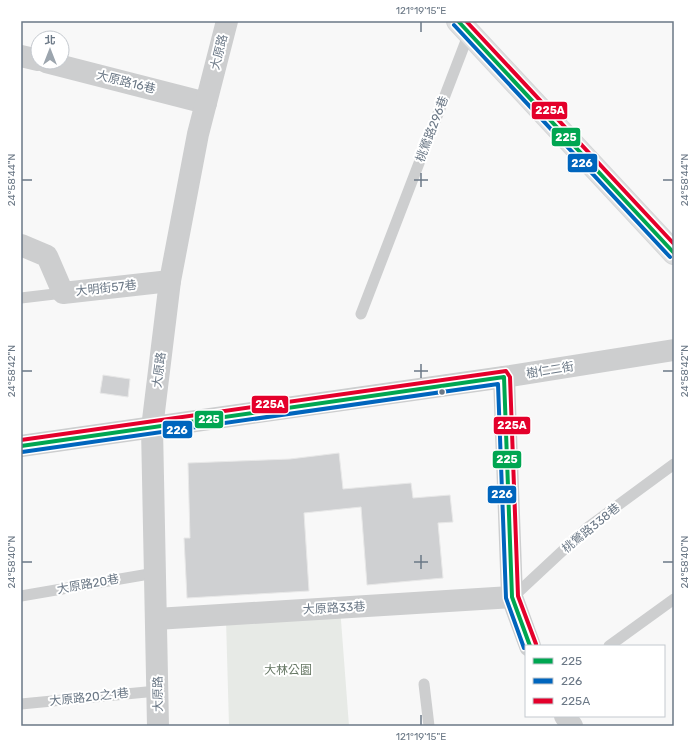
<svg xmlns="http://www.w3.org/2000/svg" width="695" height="747" font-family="Rubik,'Noto Sans TC',sans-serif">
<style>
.green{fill:#e7eae6}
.building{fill:#cfd0d2;stroke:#e8e8e8}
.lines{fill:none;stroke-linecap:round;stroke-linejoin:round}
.secondary-casing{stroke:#d5d6d7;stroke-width:24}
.lane{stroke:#cdcecf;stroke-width:11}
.street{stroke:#cdcecf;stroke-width:22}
.secondary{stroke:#e0e1e2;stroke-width:22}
.bus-1-casing{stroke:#fff;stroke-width:7}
.bus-2-casing{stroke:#fff;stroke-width:7}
.bus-3-casing{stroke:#fff;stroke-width:7}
.bus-1{stroke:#00a651;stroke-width:4}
.bus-2{stroke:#0065bd;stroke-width:4}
.bus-3{stroke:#e4002b;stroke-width:4}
.ticks{fill:none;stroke:#6b7886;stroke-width:1.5}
.bus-dot{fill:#6b7886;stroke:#fff;stroke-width:1.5}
.labels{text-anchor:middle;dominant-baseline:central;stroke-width:4;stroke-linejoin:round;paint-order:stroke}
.street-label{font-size:12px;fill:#6b7886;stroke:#fff}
.park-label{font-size:12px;fill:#677865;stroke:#fff}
.line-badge{stroke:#fff;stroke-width:1.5}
.badge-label{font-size:11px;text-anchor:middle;font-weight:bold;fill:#fff}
.neatline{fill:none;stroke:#6b7886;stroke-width:1.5}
.ticks-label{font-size:10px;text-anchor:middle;fill:#6b7886}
</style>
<rect width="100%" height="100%" fill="#f8f8f8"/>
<path class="green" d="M340 607 349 726H229L226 620Z"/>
<g class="building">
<path d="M103 375 130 379 128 397 100 393Z"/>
<path d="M339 453 343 489 411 483 413 498 450 495 453 522 438 523 443 578 367 585 361 507 304 513 309 591 187 598 184 538H190L188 463 290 459Z"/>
</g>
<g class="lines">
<defs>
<path id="secondary" d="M458 21 674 253"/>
</defs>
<use href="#secondary" class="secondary-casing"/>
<g class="lane">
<path d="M21 298 63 293"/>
<path d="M361 314 469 33"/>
<path d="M21 596 155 573"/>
<path d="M513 597 587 528 674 464"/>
<path d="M609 646 674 599"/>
<path d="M424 684 429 726"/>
<path d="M21 704 157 691"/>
</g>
<g class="street">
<path d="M21 56 38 60"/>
<path d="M46 62 206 103"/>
<path d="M21 245 47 256 63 293 170 281"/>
<path d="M504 377 512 597 530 646"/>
<path d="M21 446 504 377 674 350"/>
<path d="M156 619 512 597"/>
<path d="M565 716 572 726"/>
<path d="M158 726 152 428 170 281 198 134 227 21"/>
</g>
<use href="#secondary" class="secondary"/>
<defs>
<g id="bus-1">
<path d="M458 21 674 253"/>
<path d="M21 446 504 377 512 597 530 646"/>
</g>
<g id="bus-2">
<path d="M454 25 670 257"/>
<path d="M22 452 498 384 506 598 524 648"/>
</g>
<g id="bus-3">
<path d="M466 21 674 244"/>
<path d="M21 440 506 371 510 377 518 596 536 644"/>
</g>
</defs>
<use href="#bus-1" class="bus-1-casing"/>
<use href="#bus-2" class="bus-2-casing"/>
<use href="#bus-3" class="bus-3-casing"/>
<use href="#bus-1" class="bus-1"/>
<use href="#bus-2" class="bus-2"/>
<use href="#bus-3" class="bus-3"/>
</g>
<path class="ticks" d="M421 22V32M421 173V187M22 180H32M414 180H428M663 180H673M421 364V378M22 371H32M414 371H428M663 371H673M421 555V569M22 562H32M414 562H428M663 562H673M421 715V725"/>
<circle class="bus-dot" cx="442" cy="392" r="3.5"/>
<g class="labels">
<g class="street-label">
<text transform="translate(219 52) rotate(-76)">大原路</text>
<text transform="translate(126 82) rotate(14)">大原路16巷</text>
<text transform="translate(432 129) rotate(-69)">桃鶯路296巷</text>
<text transform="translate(106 288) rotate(-6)">大明街57巷</text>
<text transform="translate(159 370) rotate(-83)">大原路</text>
<text transform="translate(550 370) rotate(-9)">樹仁二街</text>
<text transform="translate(591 528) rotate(-39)">桃鶯路338巷</text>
<text transform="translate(88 584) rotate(-10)">大原路20巷</text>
<text transform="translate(334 608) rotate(-3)">大原路33巷</text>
<text transform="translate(158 694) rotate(-91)">大原路</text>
<text transform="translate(89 697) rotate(-6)">大原路20之1巷</text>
</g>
<g class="park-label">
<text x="288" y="670">大林公園</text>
</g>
</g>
<g class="line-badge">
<rect x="531" y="101" width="37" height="19" rx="4" fill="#e4002b"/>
<rect x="551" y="127" width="30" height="20" rx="4" fill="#00a651"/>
<rect x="567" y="153" width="31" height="20" rx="4" fill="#0065bd"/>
<rect x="251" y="395" width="38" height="19" rx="4" fill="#e4002b"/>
<rect x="194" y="410" width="30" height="19" rx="4" fill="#00a651"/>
<rect x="493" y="416" width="38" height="19" rx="4" fill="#e4002b"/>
<rect x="162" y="420" width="31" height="19" rx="4" fill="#0065bd"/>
<rect x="492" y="450" width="30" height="19" rx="4" fill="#00a651"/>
<rect x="487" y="485" width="30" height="19" rx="4" fill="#0065bd"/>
</g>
<g class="badge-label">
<text x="550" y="114">225A</text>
<text x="566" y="141">225</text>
<text x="582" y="167">226</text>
<text x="270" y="408">225A</text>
<text x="209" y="423">225</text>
<text x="512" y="429">225A</text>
<text x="177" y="434">226</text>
<text x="507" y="463">225</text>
<text x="502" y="498">226</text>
</g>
<rect width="695" height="747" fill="none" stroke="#ffffff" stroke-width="44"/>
<rect x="525" y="645" width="140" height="72" fill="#ffffff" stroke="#c4c9cf"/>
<rect x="533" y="658" width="20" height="6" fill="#00a651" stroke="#c4c9cf"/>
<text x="561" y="665" font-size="12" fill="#6b7886">225</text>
<rect x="533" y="678" width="20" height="6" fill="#0065bd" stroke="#c4c9cf"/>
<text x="561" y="685" font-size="12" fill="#6b7886">226</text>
<rect x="533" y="698" width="20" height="6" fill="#e4002b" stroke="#c4c9cf"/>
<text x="561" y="705" font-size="12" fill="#6b7886">225A</text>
<g transform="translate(50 50)"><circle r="19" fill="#ffffff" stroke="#c4c9cf"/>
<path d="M0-3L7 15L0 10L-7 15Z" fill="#9ca5ae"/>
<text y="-6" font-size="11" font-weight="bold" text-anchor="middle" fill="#6b7886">北</text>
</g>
<rect x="22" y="22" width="651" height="703" class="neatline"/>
<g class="ticks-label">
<text x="421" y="14">121°19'15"E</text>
<text transform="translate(11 180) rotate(-90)" y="4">24°58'44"N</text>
<text transform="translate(684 180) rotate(-90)" y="4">24°58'44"N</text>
<text transform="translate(11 371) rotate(-90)" y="4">24°58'42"N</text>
<text transform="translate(684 371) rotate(-90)" y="4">24°58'42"N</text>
<text transform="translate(11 562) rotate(-90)" y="4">24°58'40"N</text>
<text transform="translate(684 562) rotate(-90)" y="4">24°58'40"N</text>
<text x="421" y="740">121°19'15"E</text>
</g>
</svg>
